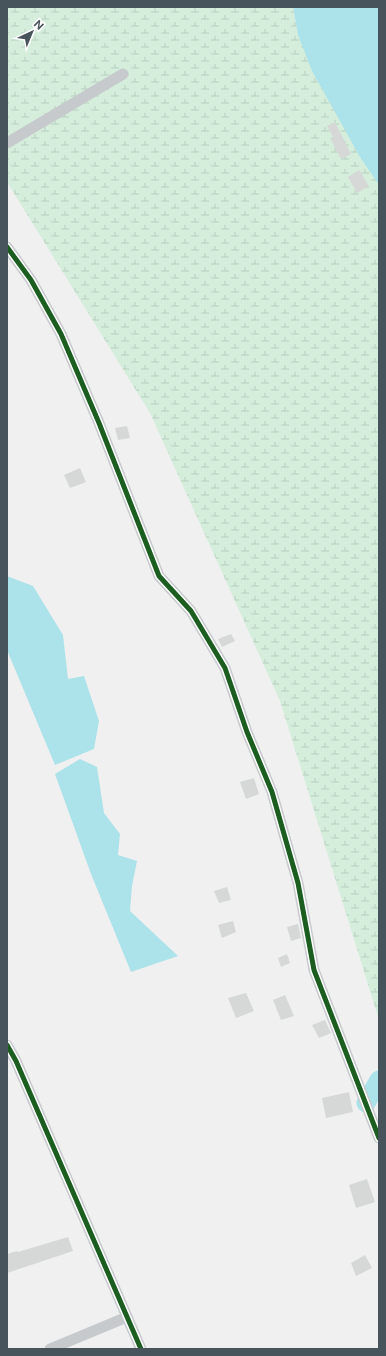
<svg xmlns="http://www.w3.org/2000/svg" width="386" height="1356" font-family="'Public Sans',sans-serif">
<style>
.wetland{fill:url(#wetland-marsh)}
.water{fill:#ace3ea}
.lines{fill:none;stroke-linecap:round;stroke-linejoin:round}
.river{stroke:#ace3ea;stroke-width:19}
.building{fill:#d6d8d8}
.minor{stroke:#c7cacc;stroke-width:11}
.cycleway-casing{stroke:#fff;stroke-width:8}
.cycleway{stroke:#1b5e20;stroke-width:5}
</style>
<defs>
<pattern id="wetland-marsh" width="20" height="14" patternUnits="userSpaceOnUse"><rect width="20" height="14" fill="#d5eedc"/><path d="M1 5h8M5 5V1M11 12h8M15 12V8" fill="none" stroke="#b8cebf"/></pattern>
</defs>
<rect width="100%" height="100%" fill="#f0f0f0"/>
<path class="wetland" d="M7 7H293L298 35 379 179V1020L280 701 150 413 7 182Z"/>
<g class="water">
<path d="M293 7H379V185L360 157 312 71 298 35Z"/>
<path d="M7 576 33 586 63 635 68 679 84 676 99 721 94 749 55 765 7 650Z"/>
<path d="M80 759 97 767 104 813 120 834 118 855 137 861 132 886 130 911 178 956 131 972 91 874 55 774Z"/>
</g>
<g class="lines">
<path class="river" d="M366 1103 379 1080"/>
</g>
<g class="building">
<path d="M335 122 351 154 341 159 330 138 333 137 327 126Z"/>
<path d="M359 170 369 186 357 193 348 177Z"/>
<path d="M127 426 130 438 118 440 115 428Z"/>
<path d="M80 468 86 482 70 488 64 475Z"/>
<path d="M231 634 235 641 222 647 218 639Z"/>
<path d="M254 778 259 794 246 799 240 782Z"/>
<path d="M227 887 231 900 219 903 214 891Z"/>
<path d="M233 921 236 932 222 938 218 925Z"/>
<path d="M298 924 301 938 291 941 287 927Z"/>
<path d="M287 954 290 963 281 967 278 958Z"/>
<path d="M246 993 254 1011 236 1018 228 998Z"/>
<path d="M285 995 294 1016 281 1020 273 1000Z"/>
<path d="M325 1020 331 1033 319 1038 312 1025Z"/>
<path d="M349 1092 353 1112 326 1118 322 1098Z"/>
<path d="M367 1179 375 1202 356 1208 349 1185Z"/>
<path d="M68 1237 73 1251 7 1273V1254L17 1251 18 1252Z"/>
<path d="M365 1255 372 1268 356 1276 351 1263Z"/>
</g>
<g class="lines">
<g class="minor">
<path d="M7 143 123 74"/>
<path d="M7 247 31 280 61 334 99 423 159 576 191 611 225 668 247 732 272 792 298 883 314 970 379 1138"/>
<path d="M7 1045 16 1061 141 1349"/>
<path d="M50 1349 127 1317"/>
</g>
<defs>
<g id="cycleway">
<path d="M7 247 31 280 61 334 99 423 159 576 191 611 225 668 247 732 272 792 298 883 314 970 379 1138"/>
<path d="M7 1045 16 1061 141 1349"/>
</g>
</defs>
<use href="#cycleway" class="cycleway-casing"/>
<use href="#cycleway" class="cycleway"/>
</g>
<rect width="386" height="1356" fill="none" stroke="#48545b" stroke-width="16"/>
<g transform="translate(32 32) rotate(44)" stroke="#ffffff" stroke-width="3" paint-order="stroke">
<path d="M0-3L7 15L0 10L-7 15Z" fill="#48545b"/>
<text y="-6" font-size="11" font-weight="bold" text-anchor="middle" fill="#48545b">N</text>
</g>
</svg>
